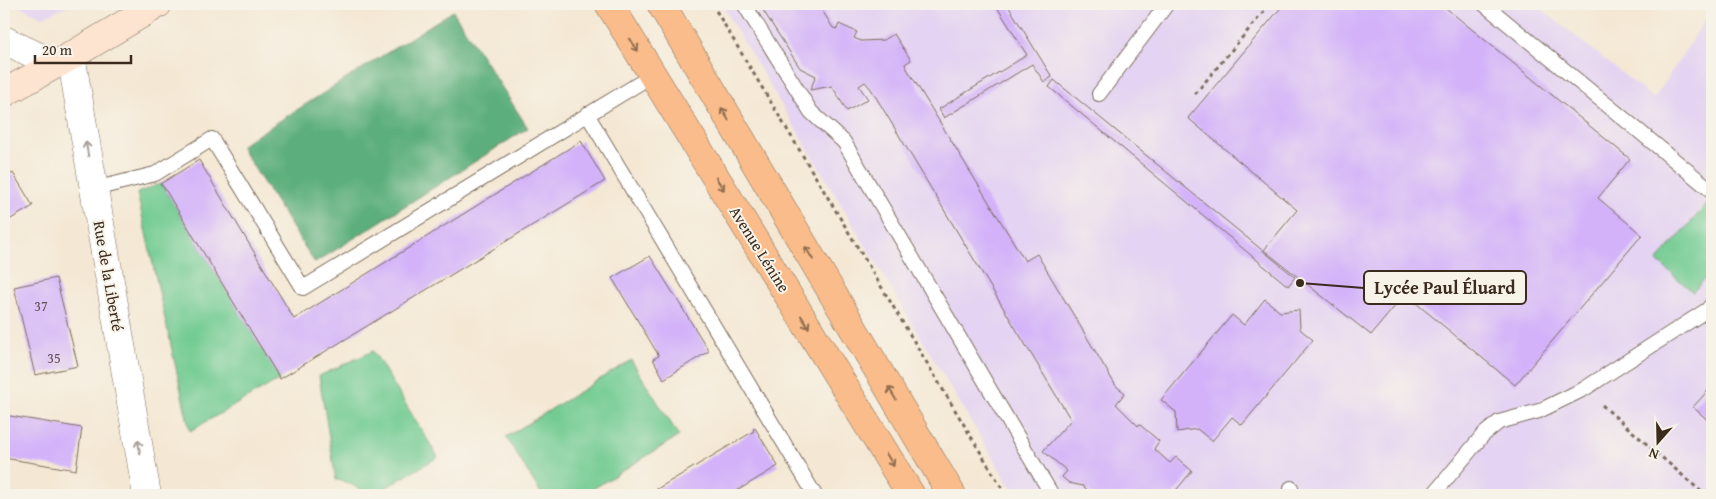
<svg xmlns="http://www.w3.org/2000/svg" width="1716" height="499" font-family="'Gentium Book Plus',serif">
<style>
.built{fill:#e4d3f2}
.green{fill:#71cb92;stroke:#567a58}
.forest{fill:#5caf7c;stroke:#4c6c4d}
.building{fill:#d3b2f9}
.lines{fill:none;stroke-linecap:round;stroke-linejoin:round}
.lane-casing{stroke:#7c6c5e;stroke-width:16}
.street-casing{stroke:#7c6c5e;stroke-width:29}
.secondary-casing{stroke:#7c6c5e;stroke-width:29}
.primary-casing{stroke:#7c6c5e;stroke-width:29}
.path{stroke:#7c6c5e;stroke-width:3;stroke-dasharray:4 4;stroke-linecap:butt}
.lane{stroke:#fff;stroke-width:14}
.street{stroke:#fff;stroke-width:28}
.secondary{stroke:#fde4d0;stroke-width:28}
.primary{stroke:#f9bc8a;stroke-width:28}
.oneway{stroke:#906c4f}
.oneway2{stroke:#a79f9a}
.labels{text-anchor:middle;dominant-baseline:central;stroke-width:4;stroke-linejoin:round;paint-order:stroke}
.number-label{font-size:14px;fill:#614c55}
.street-label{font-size:16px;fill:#3b2a1e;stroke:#f7f3e8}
.leader{fill:none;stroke:#3b2a1e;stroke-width:2}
.callout-dot{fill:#3b2a1e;stroke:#f7f3e8;stroke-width:2}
.callout{fill:#f7f3e8;stroke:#3b2a1e;stroke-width:2}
.callout-label{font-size:18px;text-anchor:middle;font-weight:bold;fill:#3b2a1e}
</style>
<rect width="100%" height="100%" fill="#f7f3e8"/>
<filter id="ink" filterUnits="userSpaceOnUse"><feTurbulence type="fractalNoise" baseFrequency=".02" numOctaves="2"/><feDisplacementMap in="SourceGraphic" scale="10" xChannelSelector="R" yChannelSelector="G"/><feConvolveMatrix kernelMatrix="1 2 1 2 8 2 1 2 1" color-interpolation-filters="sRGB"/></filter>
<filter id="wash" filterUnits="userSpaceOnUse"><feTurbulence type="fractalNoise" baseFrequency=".0096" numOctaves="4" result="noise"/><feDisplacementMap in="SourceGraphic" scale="20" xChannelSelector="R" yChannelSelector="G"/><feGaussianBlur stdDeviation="1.12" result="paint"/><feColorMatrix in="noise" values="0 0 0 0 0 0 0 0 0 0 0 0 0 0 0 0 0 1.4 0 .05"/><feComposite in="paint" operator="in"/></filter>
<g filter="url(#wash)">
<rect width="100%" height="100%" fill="#f4e8d4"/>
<g class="built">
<path d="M14 4H71L43 17Z"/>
<path d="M721 4H1535L1654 99 1712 9V495H1015Z"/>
</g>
<g class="green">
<path d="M160 184 163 186 280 379 190 431 137 193Z"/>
<path d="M1708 203 1712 207V270L1693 292 1657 261Z"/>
<path d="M373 351 438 457 373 495H368C359 488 347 481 336 480L319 376Z"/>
<path d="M631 360 679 436 583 495H542L506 437Z"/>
</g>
<path class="forest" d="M453 11 528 128 315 263 240 146Z"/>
<g id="blocks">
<g class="building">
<path d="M759 4H820V7L833 28 837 29 839 24 857 32 854 38 861 41 884 40 894 34 911 60 905 64 906 67 1025 261 1037 254 1116 386 1125 393 1116 404 1138 426 1139 424 1159 441 1154 449 1170 463 1176 457 1192 471 1172 495H1093L1083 486 1069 483 1062 477 1067 471 1043 451 1071 420 871 89 865 82 859 86 868 99 847 111 832 86 810 90 816 76 800 68Z"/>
<path d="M995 4H1007L1052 77 1044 82 1032 64 944 118 939 109 1027 55Z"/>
<path d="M1284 4H1441L1630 159 1598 198 1642 235 1515 385 1405 294 1371 335 1264 250 1297 210 1188 118Z"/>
<path d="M1054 80 1295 277 1288 286 1049 87Z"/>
<path d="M581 141 605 181 280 379 163 186 160 184 199 160 294 319Z"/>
<path d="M13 173 33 206 4 223V178Z"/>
<path d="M650 256 709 351 664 379 653 359 659 356 612 278Z"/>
<path d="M56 278 78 366 35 375 14 287Z"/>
<path d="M1265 299 1280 312 1299 310 1300 329 1313 340 1242 425 1232 417 1212 441 1197 429 1177 432 1176 412 1161 400 1232 315 1244 325Z"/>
<path d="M1712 386V424L1693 407Z"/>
<path d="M4 415 82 428 76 470 4 458Z"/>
<path d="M755 428 778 466 730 495H647L754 431 753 429Z"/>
</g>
</g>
</g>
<g filter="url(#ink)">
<use href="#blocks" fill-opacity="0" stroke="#7c6c5e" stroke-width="1"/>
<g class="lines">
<defs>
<g id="lane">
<path d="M744 4 811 112 844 142 1052 495"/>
<path d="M1484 4 1712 191"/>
<path d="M1099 94 1167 4"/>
<path d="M587 114 815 495"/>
<path d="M94 189 155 174 212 139 303 288 653 75"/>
<path d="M1291 488V495"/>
<path d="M1433 495 1483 435 1499 422 1539 411 1584 389 1707 310 1712 304"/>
</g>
<g id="street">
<path d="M4 40 54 64"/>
<path d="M71 56 147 495"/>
</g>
<path id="secondary" d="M4 93 71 56 158 4"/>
<g id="primary">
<path d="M609 4 911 495"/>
<path d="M661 4 952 495"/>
</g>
</defs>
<use href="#lane" class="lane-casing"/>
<use href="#street" class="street-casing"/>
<use href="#secondary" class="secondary-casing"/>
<use href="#primary" class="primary-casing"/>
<g class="path">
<path d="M712 4 1006 495"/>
<path d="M1195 94 1270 4"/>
<path d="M1602 405 1705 495"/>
</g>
<use href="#lane" class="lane"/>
<use href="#street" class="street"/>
<use href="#secondary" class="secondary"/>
<use href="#primary" class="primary"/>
</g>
<defs><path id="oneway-shaft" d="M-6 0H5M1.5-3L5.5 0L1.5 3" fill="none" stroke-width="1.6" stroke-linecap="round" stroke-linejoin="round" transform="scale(1.25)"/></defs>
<g class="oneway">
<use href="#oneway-shaft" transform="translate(634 45) rotate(58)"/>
<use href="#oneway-shaft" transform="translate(725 114) rotate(-121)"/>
<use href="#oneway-shaft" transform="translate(720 184) rotate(58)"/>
<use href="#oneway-shaft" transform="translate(809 253) rotate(-121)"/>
<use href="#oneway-shaft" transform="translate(805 322) rotate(58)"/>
<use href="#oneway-shaft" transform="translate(892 393) rotate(-121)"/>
<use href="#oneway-shaft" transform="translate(890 460) rotate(59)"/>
</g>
<g class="oneway2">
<use href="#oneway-shaft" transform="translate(87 149) rotate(-100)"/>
<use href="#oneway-shaft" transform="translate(139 447) rotate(-100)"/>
</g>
</g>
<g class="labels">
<g class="number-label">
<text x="41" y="306">37</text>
<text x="54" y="358">35</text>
</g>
<g class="street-label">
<text transform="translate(760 249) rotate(58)">Avenue Lénine</text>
<text transform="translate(109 276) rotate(80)">Rue de la Liberté</text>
</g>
</g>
<path class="leader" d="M1300 283L1364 288"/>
<circle class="callout-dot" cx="1300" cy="283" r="5"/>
<rect class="callout" x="1364" y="271" width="162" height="33" rx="5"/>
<g class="callout-label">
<text x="1445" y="294">Lycée Paul Éluard</text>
</g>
<rect width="1716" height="499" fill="none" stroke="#f7f3e8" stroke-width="20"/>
<g transform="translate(1658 442) rotate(200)" stroke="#f7f3e8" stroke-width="4" paint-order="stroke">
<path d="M0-4L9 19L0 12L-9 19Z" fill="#3b2a1e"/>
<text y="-8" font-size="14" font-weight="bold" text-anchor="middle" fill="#3b2a1e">N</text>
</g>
<path d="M35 55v8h96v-8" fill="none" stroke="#3b2a1e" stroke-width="2.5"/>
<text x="42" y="55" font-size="15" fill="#3b2a1e" stroke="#f7f3e8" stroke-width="4" paint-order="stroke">20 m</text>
</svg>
